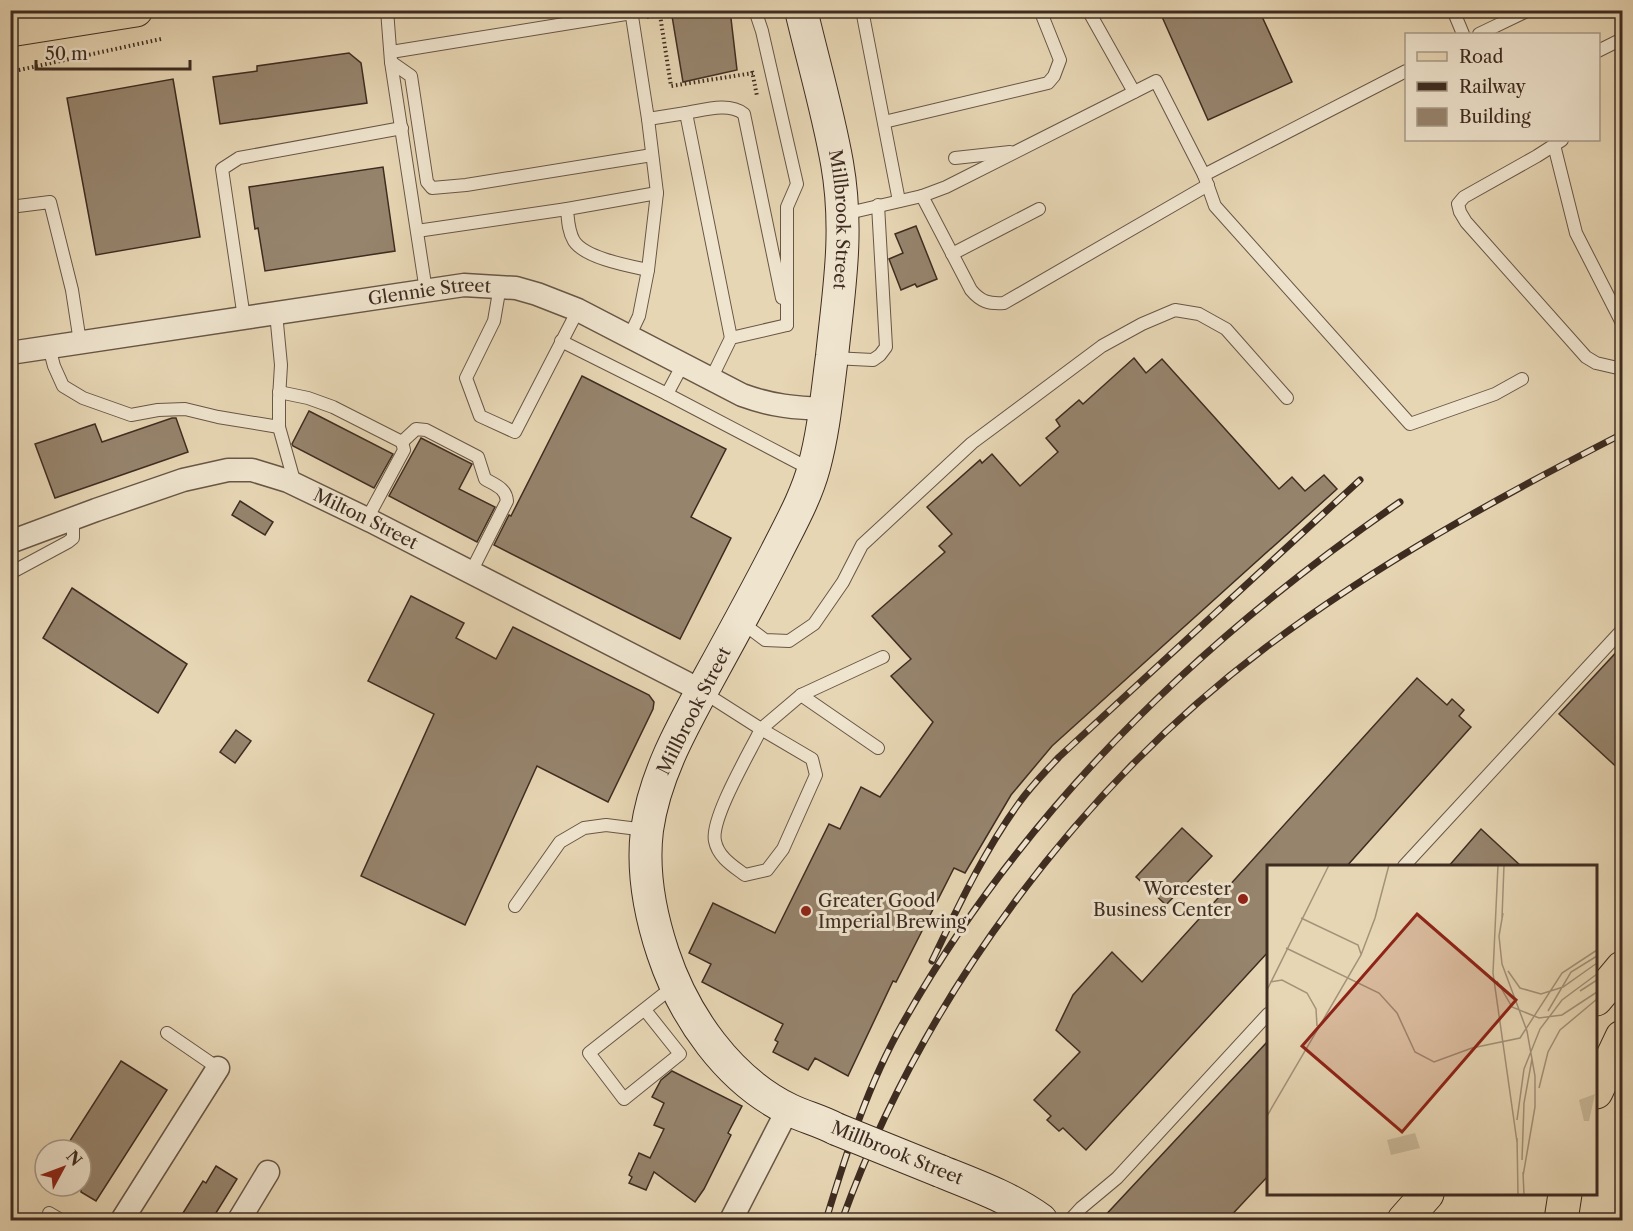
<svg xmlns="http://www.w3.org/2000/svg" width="1633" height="1231" font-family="'Libre Caslon Text',serif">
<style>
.building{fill:#96846d;stroke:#3e2c21;stroke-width:1.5}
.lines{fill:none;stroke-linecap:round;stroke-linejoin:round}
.lane-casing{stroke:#685646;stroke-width:14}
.street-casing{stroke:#685646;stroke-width:25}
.secondary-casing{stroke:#3e2c21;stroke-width:34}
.primary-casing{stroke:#3e2c21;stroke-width:35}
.highway-casing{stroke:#3e2c21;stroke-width:35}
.path{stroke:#3e2c21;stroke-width:4;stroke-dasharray:1.5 3;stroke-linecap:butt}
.lane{stroke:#efe4ce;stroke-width:12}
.street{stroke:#efe4ce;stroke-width:22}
.secondary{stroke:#efe4ce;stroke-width:32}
.primary{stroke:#e7d6b4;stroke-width:33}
.highway{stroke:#e7d6b4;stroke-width:33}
.rail-casing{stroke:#3e2c21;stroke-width:7}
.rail{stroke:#efe4ce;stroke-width:4.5;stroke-dasharray:14;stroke-linecap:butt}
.secondary-bridge-casing{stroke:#3e2c21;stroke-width:34;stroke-linecap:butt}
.secondary-bridge{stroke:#efe4ce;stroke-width:32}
.poi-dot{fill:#8f2418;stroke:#efe4ce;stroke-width:2}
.labels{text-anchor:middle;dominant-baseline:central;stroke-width:6;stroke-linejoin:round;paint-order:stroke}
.street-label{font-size:18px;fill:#3e2c21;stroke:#efe4ce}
.poi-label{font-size:18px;fill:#3e2c21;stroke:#efe4ce;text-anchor:end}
.inset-road{fill:none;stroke:#a39279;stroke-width:1.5}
.view{fill:#8f2418;fill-opacity:0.15;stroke:#8f2418;stroke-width:3}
.inset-edge{fill:none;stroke:#3e2c21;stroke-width:3}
</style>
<rect width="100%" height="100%" fill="#e7d6b4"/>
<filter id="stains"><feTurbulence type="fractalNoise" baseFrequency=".00333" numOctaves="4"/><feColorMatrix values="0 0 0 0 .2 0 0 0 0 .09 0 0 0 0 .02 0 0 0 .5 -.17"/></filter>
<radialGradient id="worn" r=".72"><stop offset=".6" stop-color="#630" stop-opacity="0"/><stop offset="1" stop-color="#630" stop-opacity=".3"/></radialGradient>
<g class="building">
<path d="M671 10H730L737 70 683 82Z"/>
<path d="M1159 10H1259L1292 82 1208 120Z"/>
<path d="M349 53 361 63 367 103 220 124 213 77 257 71V66Z"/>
<path d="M173 79 200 237 96 255 67 98Z"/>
<path d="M383 167 395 251 265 271 258 228 255 229 249 187Z"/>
<path d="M916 226 937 279 917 287 915 284 901 290 889 259 903 253 895 234Z"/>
<path d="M1134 358 1146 373 1162 359 1279 489 1292 477 1305 491 1324 475 1337 489 1052 746 1011 795 965 873 954 868 896 982 893 981 848 1076 815 1058 808 1070 773 1052 778 1042 775 1040 783 1024 702 982 711 964 689 953 713 903 775 933 829 824 840 829 861 787 880 797 933 722 891 676 911 659 872 616 945 552 939 546 952 534 927 507 980 460 982 463 992 454 1020 486 1058 452 1046 438 1060 426 1056 420 1079 400 1083 404Z"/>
<path d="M582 376 726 449 691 517 731 538 680 639 494 545 509 515 511 516Z"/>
<path d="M309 411 393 454 374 488 293 446 292 444Z"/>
<path d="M172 418H176L188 452 55 498 35 444 95 424 102 442Z"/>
<path d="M421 438 472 464 459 489 495 507 477 542 389 496Z"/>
<path d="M240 501 273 522 265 535 232 515Z"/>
<path d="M72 588 187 664 158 713 43 638Z"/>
<path d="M411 596 464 623 456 638 496 659 513 627 649 695 654 702 653 709 608 802 537 766 465 925 361 876 434 714 368 681Z"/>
<path d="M1623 645V773L1559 714Z"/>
<path d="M1417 678 1447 705 1452 699 1464 710 1459 716 1471 727 1346 867H1269V951L1086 1150 1063 1128 1059 1131 1047 1120 1051 1116 1034 1100 1080 1052 1056 1030 1073 995 1112 952 1142 982Z"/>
<path d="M236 730 251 741 235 763 220 752Z"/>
<path d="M1182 828 1212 856 1166 905 1136 877Z"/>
<path d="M1481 829 1522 867H1448Z"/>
<path d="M1269 1040V1175L1226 1221H1100Z"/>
<path d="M121 1061 167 1090 96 1201 81 1192V1150H64Z"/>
<path d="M672 1071 742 1106 728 1133 731 1135 704 1189 695 1202 654 1172 646 1190 629 1183 632 1177 629 1175 639 1153 650 1158 664 1129 654 1125 664 1103 652 1097 661 1080Z"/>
<path d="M216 1166 237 1179 211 1221H178L203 1181 206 1183Z"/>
</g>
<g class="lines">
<defs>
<g id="lane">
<path d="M387 10 391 62 426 291"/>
<path d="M631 10 648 119 686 113 731 338"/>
<path d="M755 10 762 31 797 184 787 207V325"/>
<path d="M862 10 899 201"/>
<path d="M1088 10 1134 92"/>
<path d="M1453 10 1463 34"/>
<path d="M10 11 11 10"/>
<path d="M1479 34 1529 10"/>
<path d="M1598 51 1622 39"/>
<path d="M391 52 632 13"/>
<path d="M391 62 411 76 427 182 432 188 466 185 652 155"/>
<path d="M686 113C704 110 729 102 744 114L782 298"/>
<path d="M884 122 1048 83 1054 76 1060 60 1040 10"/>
<path d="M1562 140 1537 156 1464 197 1458 204 1460 212 1466 222 1586 357 1596 363 1622 369"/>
<path d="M1554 145 1576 233 1622 323"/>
<path d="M955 158 1010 152"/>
<path d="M1204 175 1215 206 1410 424 1495 394 1522 379"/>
<path d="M922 196 971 290C981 302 989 304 1004 303L1208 185"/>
<path d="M10 207 50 202 72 290 80 342"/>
<path d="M844 214 922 196 946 187 1156 81 1204 175 1406 71"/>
<path d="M417 231 567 209"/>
<path d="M952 254 1039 209"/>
<path d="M648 270C629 266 585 258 574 241 568 231 568 219 567 209L657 193"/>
<path d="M500 286 494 321 466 378 480 416 515 432 578 310"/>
<path d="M276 313 281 365 279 398V427L295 484"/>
<path d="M244 318 222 169 239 158 402 128"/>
<path d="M629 337 639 316 648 270 657 193 648 119"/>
<path d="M561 341 667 394 683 364"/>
<path d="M49 347 54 366 63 386 83 398 131 415 158 410 185 409 218 417 279 427"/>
<path d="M833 358 873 360 880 355 886 347 878 205"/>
<path d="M711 379 731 338 787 325"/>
<path d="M279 392 308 398 333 407 402 442 404 450 367 519"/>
<path d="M667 394 812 470"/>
<path d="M402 442 416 429 426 430 478 457 485 479C495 485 506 488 507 501L471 572"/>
<path d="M10 571 16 570 68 542 73 538V518"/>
<path d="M741 622 765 640 789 641 814 624 843 582 862 545 972 443 1102 346 1142 324 1175 310 1199 314 1226 329 1287 398"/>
<path d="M703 692 761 729 801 695 878 748"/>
<path d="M801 695 883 657"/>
<path d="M761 729 812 759 816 775 783 849 767 870 745 875C733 866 718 857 715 841 710 819 750 752 761 729Z"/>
<path d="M1404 866 1622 630"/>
<path d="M515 906 560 842 584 828 606 825 646 830"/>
<path d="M645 1010 680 1054 624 1099 589 1053 674 986"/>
<path d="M167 1033 218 1068"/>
<path d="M49 1213 61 1220"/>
<path d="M1070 1220 1081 1208 1117 1178 1268 1014"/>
</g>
<g id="street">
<path id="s1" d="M10 353 464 285 516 288 537 294 578 310 742 395C772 406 795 408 827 409"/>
<path id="s2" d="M10 542 96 510 183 480 228 470H252L288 481 371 521 702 691"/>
<path d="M122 1220 218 1068"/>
<path d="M239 1220 268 1172"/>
<path d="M731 1220 788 1109"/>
</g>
<g id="secondary">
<path id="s3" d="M801 10C813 61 828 112 837 163 849 231 839 289 832 356 827 394 824 430 814 467 806 497 790 525 776 553 755 594 733 634 711 674 684 724 655 773 647 830 642 871 650 914 663 953 684 1016 728 1080 790 1110 805 1117 821 1121 836 1129"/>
<path d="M940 1171C975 1185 1011 1198 1041 1220"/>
</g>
<path id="primary" d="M10 30 136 10"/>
<g id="highway">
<path d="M1596 999 1622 968"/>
<path d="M1596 1092 1622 1037"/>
<path d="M1404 1220 1427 1194"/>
<path d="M1561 1220 1565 1194"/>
</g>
</defs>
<use href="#lane" class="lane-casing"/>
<use href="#street" class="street-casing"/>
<use href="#secondary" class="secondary-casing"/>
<use href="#primary" class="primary-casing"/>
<use href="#highway" class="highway-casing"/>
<g class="path">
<path d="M647 17 660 15 671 86 753 73"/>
<path d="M752 71 757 96"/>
<path d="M10 72 161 39"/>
</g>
<use href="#lane" class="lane"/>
<use href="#street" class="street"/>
<use href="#secondary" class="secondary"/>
<use href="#primary" class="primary"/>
<use href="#highway" class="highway"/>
<defs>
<g id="rail">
<path d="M932 961C958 907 984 851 1019 803 1031 786 1045 772 1059 757L1360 480"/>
<path d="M826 1220C846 1154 868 1084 903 1023 1022 811 1201 639 1400 502"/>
<path d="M842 1220C922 999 1077 790 1265 648 1375 565 1499 497 1622 434"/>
</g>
</defs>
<use href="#rail" class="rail-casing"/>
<use href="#rail" class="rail"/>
<defs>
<path id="secondary-bridge" d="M836 1129 940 1171"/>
</defs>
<use href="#secondary-bridge" class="secondary-bridge-casing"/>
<use href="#secondary-bridge" class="secondary-bridge"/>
</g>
<g class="poi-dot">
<circle cx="1243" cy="899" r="6"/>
<circle cx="806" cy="911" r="6"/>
</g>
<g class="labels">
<g class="street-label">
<text stroke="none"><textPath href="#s3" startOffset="214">Millbrook Street</textPath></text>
<text stroke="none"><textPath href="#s1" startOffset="424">Glennie Street</textPath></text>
<text stroke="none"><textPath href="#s2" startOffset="378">Milton Street</textPath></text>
<text transform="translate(694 711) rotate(-63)">Millbrook Street</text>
<text transform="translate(897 1153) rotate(22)">Millbrook Street</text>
</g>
<g class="poi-label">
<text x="1231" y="889">Worcester<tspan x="1231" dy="21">Business Center</tspan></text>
<text x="818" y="901" text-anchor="start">Greater Good<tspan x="818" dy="21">Imperial Brewing</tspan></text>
</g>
</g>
<g transform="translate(1267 865)">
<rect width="330" height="330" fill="#e7d6b4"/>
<path d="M328 229 322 256H317L312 235ZM148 268 153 283 124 290 120 275Z" fill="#cab99b"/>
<path class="inset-road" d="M231 0 226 108 250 277M236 48 232 71 235 99 260 166 268 211V242L256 311M34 53 91 80 94 89M235 53 237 0M19 83 112 128 130 148 148 187 167 197 205 183 253 173 295 108 330 85M241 106 253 123 274 129 296 122 330 98M230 116 245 142 272 153 295 150 330 127M3 117 15 115 40 128 49 144 50 161M0 125 62 0M313 126 330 115M281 146 304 107 330 91M272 223 281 187 293 165 330 134M0 251 94 90 108 53 122 0M250 255 257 204 273 164 295 135 330 109M250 273 251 330M255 295 257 238 265 194M256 307 257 330"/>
<path class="view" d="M150 49 249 135 135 267 35 181Z"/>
<rect width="330" height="330" class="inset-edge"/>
</g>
<rect width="1633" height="1231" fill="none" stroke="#e7d6b4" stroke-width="36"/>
<rect x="12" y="12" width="1609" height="1207" fill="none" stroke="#3e2c21" stroke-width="3"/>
<rect x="18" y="18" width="1597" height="1195" fill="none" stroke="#3e2c21" stroke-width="1.5"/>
<rect x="1405" y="33" width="195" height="108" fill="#efe4ce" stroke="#a89a89" stroke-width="1.5"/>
<rect x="1417" y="52" width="30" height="9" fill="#e7d6b4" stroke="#a89a89" stroke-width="1.5"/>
<text x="1459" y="63" font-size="18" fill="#3e2c21">Road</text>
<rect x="1417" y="82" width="30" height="9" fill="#3e2c21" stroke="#a89a89" stroke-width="1.5"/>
<text x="1459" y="93" font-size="18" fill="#3e2c21">Railway</text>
<rect x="1417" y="108" width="30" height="18" fill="#96846d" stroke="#a89a89" stroke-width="1.5"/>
<text x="1459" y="123" font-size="18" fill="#3e2c21">Building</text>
<g transform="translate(63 1168) rotate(49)"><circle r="28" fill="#efe4ce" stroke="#a89a89" stroke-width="1.5"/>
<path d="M0-4.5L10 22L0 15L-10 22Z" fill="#8f2418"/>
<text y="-9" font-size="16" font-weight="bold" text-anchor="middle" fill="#3e2c21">N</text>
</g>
<path d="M36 60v9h154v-9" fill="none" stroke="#3e2c21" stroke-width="3"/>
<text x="45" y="60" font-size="18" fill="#3e2c21" stroke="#efe4ce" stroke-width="4.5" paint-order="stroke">50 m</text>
<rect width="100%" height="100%" filter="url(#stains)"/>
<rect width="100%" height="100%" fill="url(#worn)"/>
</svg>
